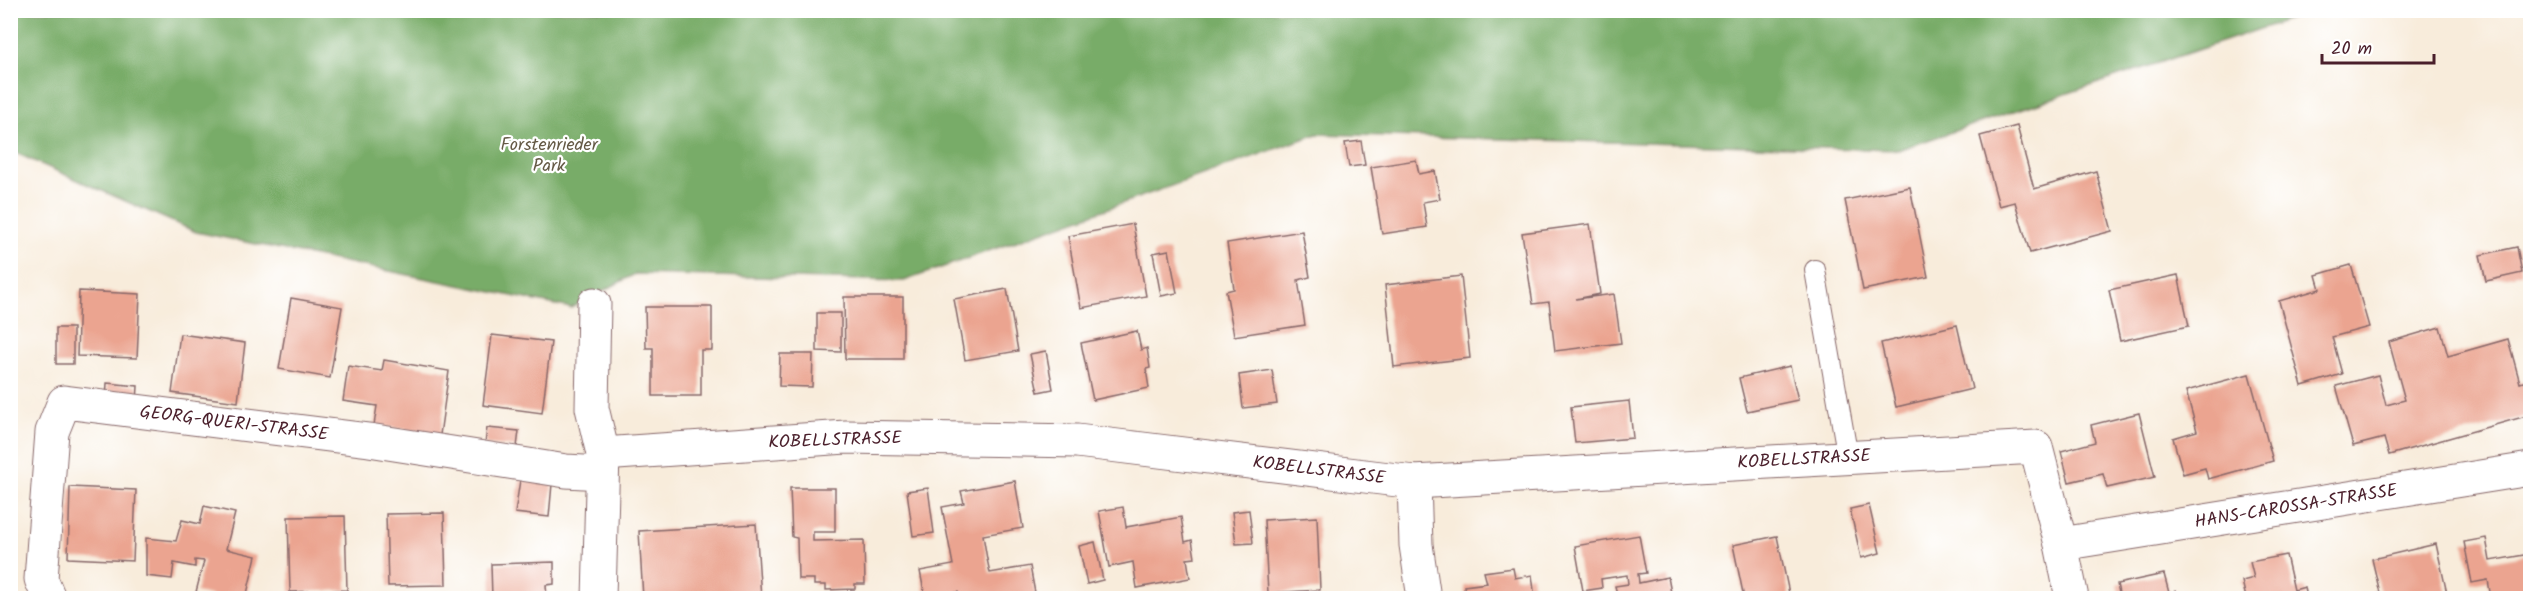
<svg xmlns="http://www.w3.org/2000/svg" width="2541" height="609" font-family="Kalam,sans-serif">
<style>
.forest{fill:#78ac68;stroke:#61664a;stroke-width:1.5}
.building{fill:#eba490}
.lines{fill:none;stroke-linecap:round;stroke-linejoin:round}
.service-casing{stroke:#876769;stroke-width:22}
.minor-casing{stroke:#876769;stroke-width:35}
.service{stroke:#fff;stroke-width:20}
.minor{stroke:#fff;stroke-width:33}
.labels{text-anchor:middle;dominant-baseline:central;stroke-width:4.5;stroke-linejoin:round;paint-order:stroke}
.park-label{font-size:18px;fill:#655a46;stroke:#fff}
.street-label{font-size:18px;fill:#4a1f2b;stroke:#fff}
</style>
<rect width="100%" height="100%" fill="#fff"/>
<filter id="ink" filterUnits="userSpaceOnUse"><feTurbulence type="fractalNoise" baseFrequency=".0167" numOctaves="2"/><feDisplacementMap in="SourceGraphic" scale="12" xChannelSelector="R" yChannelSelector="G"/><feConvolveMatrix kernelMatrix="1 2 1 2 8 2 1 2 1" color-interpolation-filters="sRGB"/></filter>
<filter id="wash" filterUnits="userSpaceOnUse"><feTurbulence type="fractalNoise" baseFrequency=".008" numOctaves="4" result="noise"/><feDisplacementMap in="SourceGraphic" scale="24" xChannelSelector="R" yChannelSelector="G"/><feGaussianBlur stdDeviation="1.35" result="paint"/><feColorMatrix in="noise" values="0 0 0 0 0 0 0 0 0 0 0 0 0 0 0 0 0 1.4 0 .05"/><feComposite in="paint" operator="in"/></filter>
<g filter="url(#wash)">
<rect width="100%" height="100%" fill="#f8ecdb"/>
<path class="forest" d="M11 11H2314L1898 150 1317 134 904 281 635 274 571 308 196 232 11 151Z"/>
<g id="blocks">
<g class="building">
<path d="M2017 126 2034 189 2096 171 2112 231 2030 253 2015 202 1999 206 1980 136Z"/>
<path d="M1361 141 1365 165 1349 167 1345 143Z"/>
<path d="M1416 160 1419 174 1435 171 1440 199 1423 202 1427 227 1382 234 1371 167Z"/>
<path d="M1910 187 1928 277 1863 290 1845 200Z"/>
<path d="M1133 224 1146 296 1081 308 1068 236Z"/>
<path d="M1590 224 1600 294 1576 299 1614 294 1621 343 1555 351 1549 302 1533 304 1522 233Z"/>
<path d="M1302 231 1310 277 1298 280 1305 325 1234 336 1226 291 1234 289 1227 243Z"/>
<path d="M2517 247 2522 273 2486 281 2480 255Z"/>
<path d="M1169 250 1177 293 1161 296 1153 253Z"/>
<path d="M2351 265 2369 327 2332 337 2342 374 2302 386 2279 301 2320 289 2316 275Z"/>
<path d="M2178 275 2189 326 2120 341 2109 290Z"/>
<path d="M1461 276 1470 358 1394 367 1385 285Z"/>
<path d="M1007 289 1018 351 965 360 954 299Z"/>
<path d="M79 291 140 294 137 358 77 356Z"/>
<path d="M844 297H903V359H845Z"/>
<path d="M291 298 342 307 330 378 279 369Z"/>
<path d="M645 307H712V350H701V396H653V348H646Z"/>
<path d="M817 313H841V352L817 351Z"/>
<path d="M1957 325 1972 389 1896 407 1881 343Z"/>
<path d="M2440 327 2448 356 2508 339 2520 383 2530 380V415L2389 455 2384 438 2353 446 2336 386 2378 375 2386 405 2405 400 2389 342Z"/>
<rect x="56" y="328" width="17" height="36"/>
<path d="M1137 331 1141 350 1147 348 1150 368 1146 369 1149 388 1093 400 1081 343Z"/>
<path d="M180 334 245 343 238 402 172 393Z"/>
<path d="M492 335 551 342 542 413 483 405Z"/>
<path d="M1046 351 1053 389 1038 392 1030 354Z"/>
<path d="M780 354H813L812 387 779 386Z"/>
<path d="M384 360 449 371 440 435 374 425 377 406 343 401 348 366 382 371Z"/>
<path d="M1790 366 1798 400 1747 411 1739 378Z"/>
<path d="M1272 370 1277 404 1243 408 1239 375Z"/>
<path d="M2249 374 2273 461 2208 479 2205 468 2183 474 2173 438 2197 431 2186 391Z"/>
<path d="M107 383 138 386 137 402 106 399Z"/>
<path d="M1629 401 1633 438 1575 443 1571 407Z"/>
<path d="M2139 413 2155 477 2107 488 2103 474 2069 482 2061 451 2095 442 2091 425Z"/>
<path d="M487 428 519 431 517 447 485 444Z"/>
<path d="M520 480 552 484 549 517 515 513Z"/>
<path d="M1015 481 1023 528 983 535 987 559 990 573 1030 566 1036 598H959L958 592 925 597 920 571 953 565 942 507 964 503 961 491Z"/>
<path d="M70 487 136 490 133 561 68 558Z"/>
<path d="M790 488H835V532H813V541L864 540 865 584H855V589L826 590V585H814V579H798L797 538 792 537Z"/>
<path d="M928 488 934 533 913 536 907 491Z"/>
<path d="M1869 505 1880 553 1861 558 1850 509Z"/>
<path d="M204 506 235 513 226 549 256 556 246 598H223L196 592 204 561 195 560V567L174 563 172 579 146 576V538L176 541 182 520 200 524Z"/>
<path d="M1123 507 1126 527 1181 517 1185 542 1192 540 1195 558 1187 559 1190 578 1137 588 1133 562 1109 567 1099 511Z"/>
<path d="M1249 510 1253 543 1236 544 1232 512Z"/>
<path d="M444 513 446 585 388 586 386 514Z"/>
<path d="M345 516 347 590 290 592 288 517Z"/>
<path d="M1317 517 1320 590 1268 593 1264 520Z"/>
<path d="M756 524 761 598H643L639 531Z"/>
<path d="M1639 535 1646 573 1638 574 1639 583 1668 577 1672 598H1618L1615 586 1628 584 1627 575 1601 579 1602 588 1583 591 1575 546Z"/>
<path d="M1777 536 1790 598H1744L1733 545Z"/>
<path d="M2486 538 2490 561 2530 554V598H2491L2488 580 2472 583 2464 542Z"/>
<path d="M1095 542 1103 580 1087 584 1079 546Z"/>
<path d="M2436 544 2448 598H2358L2380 593 2372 559Z"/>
<path d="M2286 555 2294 590 2305 587 2307 598H2246L2242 581 2254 578 2250 562Z"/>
<path d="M554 562V584L546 585 547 598H492L491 564Z"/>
<path d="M1513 568 1515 578 1532 575 1535 598H1466L1464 586 1487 583 1484 572Z"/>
<path d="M2164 574 2169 593 2176 591 2178 598H2120L2117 584Z"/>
<path d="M473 594V598H443V595Z"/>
</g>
</g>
</g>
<g filter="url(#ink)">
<use href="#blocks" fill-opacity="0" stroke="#876769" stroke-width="1.5"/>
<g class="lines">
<defs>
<path id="service" d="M1815 270 1848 458"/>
<g id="minor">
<path d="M594 304 592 408 603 454 599 598"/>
<path d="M603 454 846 437 1077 441 1414 482 2036 447 2061 544 2072 598"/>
<path d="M1414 482 1416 545 1424 598"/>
<path d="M2061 544 2530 469"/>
<path d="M49 598 41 579 52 432 64 402 369 440 566 471 602 473"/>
</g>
</defs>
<use href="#service" class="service-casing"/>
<use href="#minor" class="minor-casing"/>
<use href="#service" class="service"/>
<use href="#minor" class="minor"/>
</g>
</g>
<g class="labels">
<g class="park-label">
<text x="549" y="145">Forstenrieder<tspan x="549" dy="21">Park</tspan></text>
</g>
<g class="street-label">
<text transform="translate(234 424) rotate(7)">GEORG-QUERI-STRASSE</text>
<text transform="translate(835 441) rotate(-2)">KOBELLSTRASSE</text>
<text transform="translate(1804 460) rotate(-3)">KOBELLSTRASSE</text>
<text transform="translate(1319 471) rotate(7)">KOBELLSTRASSE</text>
<text transform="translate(2296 507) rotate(-9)">HANS-CAROSSA-STRASSE</text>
</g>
</g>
<rect width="2541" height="609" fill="none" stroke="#fff" stroke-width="36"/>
<path d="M2322 54v9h112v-9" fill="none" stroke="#4a1f2b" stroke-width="3"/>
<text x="2331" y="54" font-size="18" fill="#4a1f2b" stroke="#ffffff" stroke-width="4.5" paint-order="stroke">20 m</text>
</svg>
